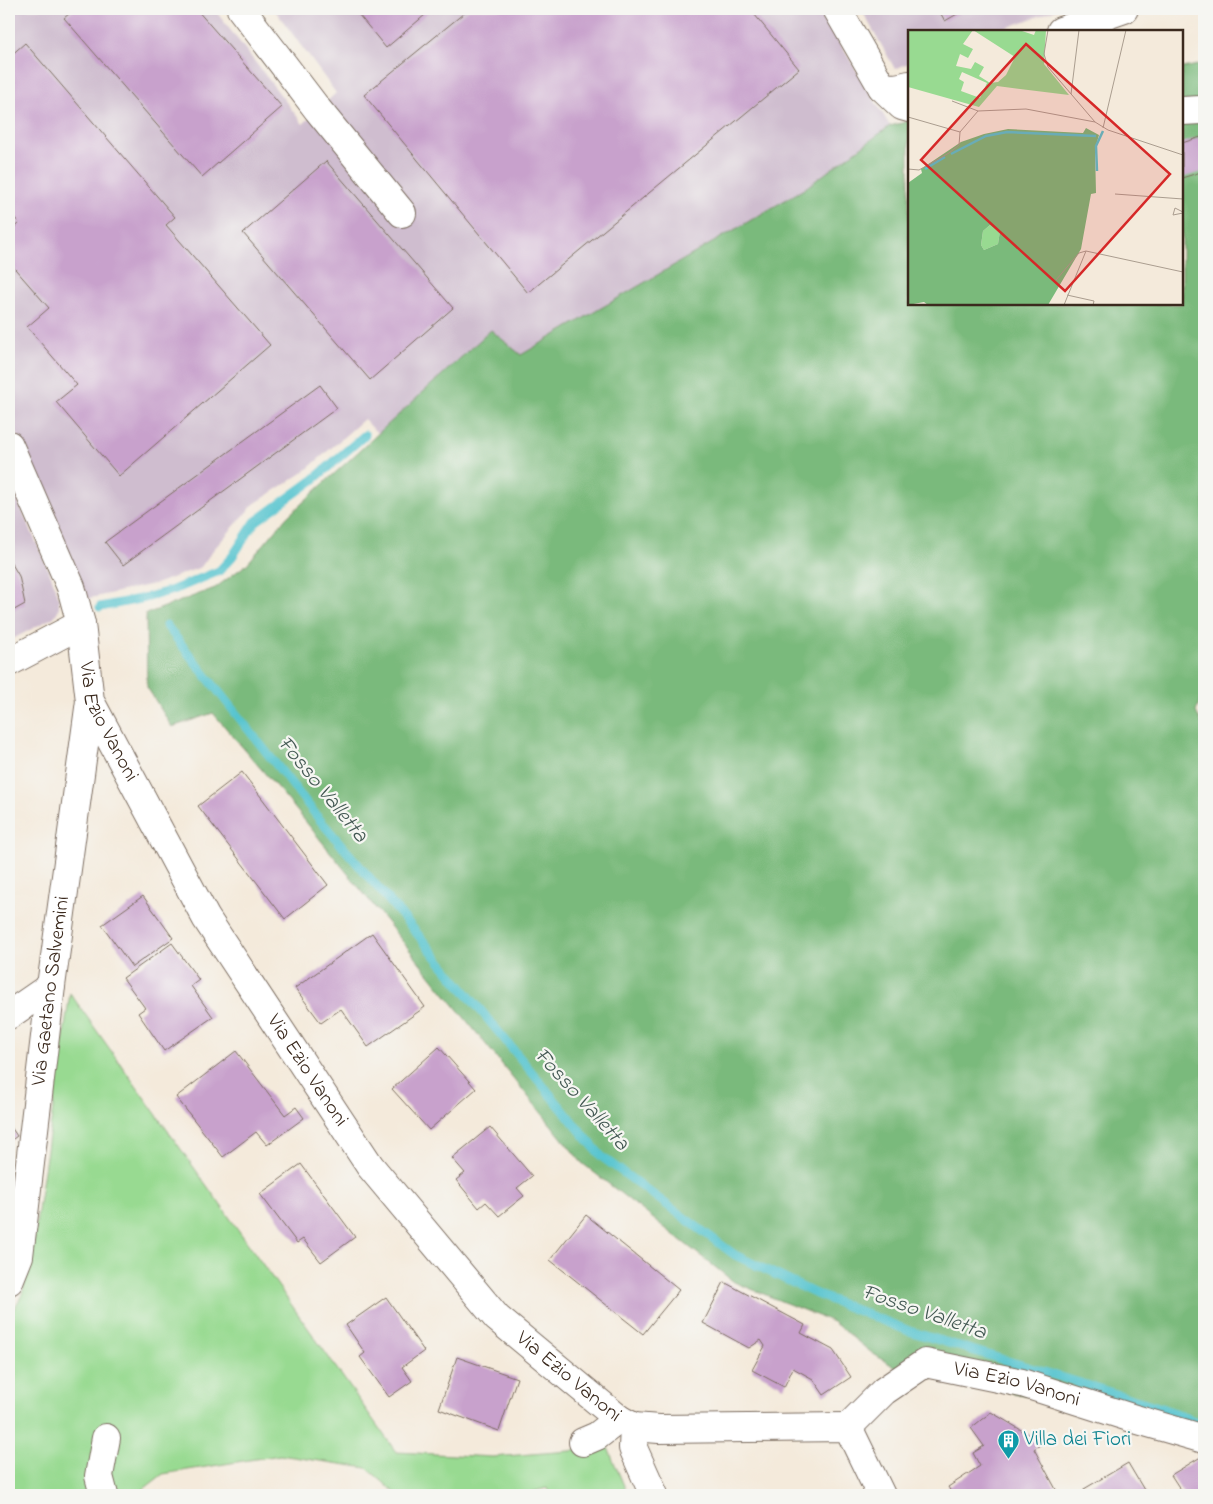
<svg xmlns="http://www.w3.org/2000/svg" width="1213" height="1504" font-family="'Indie Flower',sans-serif">
<style>
.industrial{fill:#cfbdcf}
.green{fill:#98da91;stroke:#6a8258}
.forest{fill:#7aba7b;stroke:#5a724c}
.lines{fill:none;stroke-linecap:round;stroke-linejoin:round}
.stream{stroke:#57c4cf;stroke-width:9}
.building{fill:#c8a1cc}
.minor-casing{stroke:#7c6d60;stroke-width:30}
.minor{stroke:#fff;stroke-width:28}
.labels{text-anchor:middle;dominant-baseline:central;stroke-width:4.5;stroke-linejoin:round;paint-order:stroke}
.street-label{font-size:21px;fill:#3b2a1e;stroke:#f6f6f2}
.culture-label{font-size:21px;fill:#0d838f;stroke:#f6f6f2;text-anchor:start}
.water-label{font-size:22px;font-style:italic;fill:#435853;stroke:#f6f6f2}
.inset-river{fill:none;stroke:#57c4cf;stroke-width:2.5}
.inset-road{fill:none;stroke:#aa9d8f;stroke-width:1}
.view{fill:#d62828;fill-opacity:0.15;stroke:#d62828;stroke-width:2.5}
.inset-edge{fill:none;stroke:#3b2a1e;stroke-width:2.5}
</style>
<rect width="100%" height="100%" fill="#f6f6f2"/>
<filter id="ink" filterUnits="userSpaceOnUse"><feTurbulence type="fractalNoise" baseFrequency=".02" numOctaves="2"/><feDisplacementMap in="SourceGraphic" scale="10" xChannelSelector="R" yChannelSelector="G"/><feConvolveMatrix kernelMatrix="1 2 1 2 8 2 1 2 1" color-interpolation-filters="sRGB"/></filter>
<filter id="wash" filterUnits="userSpaceOnUse"><feTurbulence type="fractalNoise" baseFrequency=".0096" numOctaves="4" result="noise"/><feDisplacementMap in="SourceGraphic" scale="20" xChannelSelector="R" yChannelSelector="G"/><feGaussianBlur stdDeviation="1.12" result="paint"/><feColorMatrix in="noise" values="0 0 0 0 0 0 0 0 0 0 0 0 0 0 0 0 0 1.4 0 .05"/><feComposite in="paint" operator="in"/></filter>
<g filter="url(#wash)">
<rect width="100%" height="100%" fill="#f4eadb"/>
<g class="industrial">
<path d="M9 9H214L303 124 336 93 274 9H819L890 126 804 189 521 355 491 330 378 434 364 419 304 472 254 504 213 550 201 567 158 583 86 599 9 414Z"/>
<path d="M861 9H1058L997 31H909V63L895 69Z"/>
<path d="M9 481 52 578 59 599V609L54 617 9 641Z"/>
</g>
<path class="green" d="M70 993 396 1452 493 1457 608 1448 628 1495H550L547 1488 521 1495H398L367 1468 280 1455 163 1474 136 1495H9V1317L22 1295 32 1252Z"/>
<path class="forest" d="M1204 64V691L1196 712 1204 728V1432L898 1369 872 1353 833 1322 734 1282 582 1163 293 806 213 713 172 727 147 687 146 614 215 588 247 564 287 517 491 330 521 355 804 189 890 126 909 121V304H1182V68Z"/>
<g class="lines">
<g class="stream">
<path d="M100 607 145 598 173 590 219 571 232 557 255 522 313 480 365 435"/>
<path d="M166 625 320 820 410 925 602 1157 735 1255 816 1294 909 1331 1162 1408 1204 1425"/>
</g>
</g>
<g id="blocks">
<g class="building">
<path d="M75 9H196L282 107 202 177 64 18Z"/>
<path d="M354 9H432L386 48Z"/>
<path d="M469 9H750L799 69 528 293 364 95Z"/>
<path d="M938 9H966L945 21Z"/>
<path d="M25 43 175 217 166 225 270 345 119 476 56 402 77 385 27 327 49 308 9 262V232L19 223 9 211V57Z"/>
<path d="M1204 136V171L1182 178V143Z"/>
<path d="M326 161 453 308 370 380 243 233Z"/>
<path d="M320 385 337 408 123 565 105 542Z"/>
<path d="M9 559 19 576 25 604 9 613Z"/>
<path d="M242 772 328 885 285 919 198 806Z"/>
<path d="M143 896 173 938 132 967 102 925Z"/>
<path d="M372 933 425 1007 368 1047 341 1009 321 1023 295 988Z"/>
<path d="M172 943 199 980 191 986 213 1017 164 1051 138 1013 145 1008 123 978Z"/>
<path d="M439 1047 476 1089 429 1130 392 1089Z"/>
<path d="M236 1051 285 1115 296 1107 304 1118 267 1145 256 1132 223 1157 176 1097Z"/>
<path d="M9 1124 17 1136 9 1142Z"/>
<path d="M490 1127 532 1176 517 1188 524 1196 499 1216 486 1202 479 1208 456 1180 465 1173 452 1158Z"/>
<path d="M301 1164 355 1237 321 1262 303 1239 297 1243 260 1194Z"/>
<path d="M586 1215 679 1290 643 1334 550 1260Z"/>
<path d="M724 1282 805 1325 801 1333 833 1350 851 1377 824 1395 813 1379 793 1368 784 1387 752 1370 765 1346 761 1340 749 1348 703 1323Z"/>
<path d="M386 1297 424 1351 402 1367 412 1381 389 1397 360 1357 365 1353 346 1325Z"/>
<path d="M457 1357 517 1378 499 1431 439 1409Z"/>
<path d="M991 1412 1043 1443 1034 1449 1058 1493 1055 1495H953L948 1487 980 1466 973 1453 984 1446 971 1428Z"/>
<path d="M1204 1455V1495H1184L1171 1475Z"/>
<path d="M1128 1463 1147 1495H1087L1084 1489Z"/>
</g>
</g>
</g>
<g filter="url(#ink)">
<use href="#blocks" fill-opacity="0" stroke="#7c6d60" stroke-width="1"/>
<g class="lines">
<defs>
<g id="minor">
<path d="M241 9 318 110 402 213"/>
<path d="M837 9 882 87 896 88 909 85"/>
<path d="M1061 31 1124 9"/>
<path d="M882 87 902 106 909 108"/>
<path d="M1182 111 1201 110"/>
<path id="s1" d="M9 445 71 587 81 624 90 701 206 918 370 1166 497 1318 619 1419 634 1427 659 1429 848 1427 881 1495"/>
<path d="M9 662 81 624"/>
<path d="M9 1015 51 986"/>
<path id="s2" d="M9 1281 19 1256 51 986 90 701"/>
<path d="M634 1427 633 1448 654 1495"/>
<path id="s3" d="M848 1427 884 1391 925 1363 1022 1383 1135 1419 1204 1439"/>
<path d="M583 1442 597 1436 619 1419"/>
<path d="M104 1495 99 1476 106 1438"/>
</g>
</defs>
<use href="#minor" class="minor-casing"/>
<use href="#minor" class="minor"/>
</g>
</g>
<defs>
<symbol id="building-pin" viewBox="-11 -11 22 30"><path d="M0 17L-7.5 6A9.5 9.5 0 1 1 7.5 6Z" fill="#0f9aa8" stroke="#f6f6f2"/><path d="M-4-6H4V6H1V3H-1V6H-4ZM-2.5-4.3h1.7v1.8h-1.7ZM.8-4.3h1.7v1.8H.8ZM-2.5-1h1.7V.8h-1.7ZM.8-1h1.7V.8H.8Z" fill="#fff"/></symbol>
</defs>
<g fill-rule="evenodd">
<use href="#building-pin" x="996" y="1428" width="25" height="34"/>
</g>
<g class="labels">
<g class="street-label">
<text stroke="none"><textPath href="#s1" startOffset="296">Via Ezio Vanoni</textPath></text>
<text stroke="none"><textPath href="#s2" startOffset="294">Via Gaetano Salvemini</textPath></text>
<text stroke="none"><textPath href="#s1" startOffset="700">Via Ezio Vanoni</textPath></text>
<text stroke="none"><textPath href="#s1" startOffset="1105">Via Ezio Vanoni</textPath></text>
<text stroke="none"><textPath href="#s3" startOffset="195">Via Ezio Vanoni</textPath></text>
</g>
<g class="culture-label">
<text x="1024" y="1440">Villa dei Fiori</text>
</g>
<g class="water-label">
<text transform="translate(322 790) rotate(51)">Fosso Valletta</text>
<text transform="translate(581 1100) rotate(48)">Fosso Valletta</text>
<text transform="translate(924 1313) rotate(19)">Fosso Valletta</text>
</g>
</g>
<g transform="translate(908 30)">
<rect width="275" height="275" fill="#f4eadb"/>
<path d="M0 0H111L126 5 128 0H138L136 34 161 65 89 56 71 77 0 57ZM65 0 107 27 98 45 90 52 82 53 71 46 76 37 67 32 63 39 48 36 52 24 60 28 65 19 55 14ZM54 42 79 53 72 68 53 61 56 52 51 49ZM82 195 90 197 92 201 90 214 76 220 73 215 75 201Z" fill="#98da91" fill-rule="evenodd"/>
<path d="M178 98 191 105 187 119 188 163 183 164 173 219 140 275H20L16 272 0 275V153L14 143 13 139 53 112 76 104 100 99 175 103ZM82 195 92 201 90 214 76 220 73 215 75 201Z" fill="#7aba7b" fill-rule="evenodd"/>
<path class="inset-river" d="M43 124 78 106 99 102 188 106M17 139 37 127M189 141 188 116 195 101"/>
<path class="inset-road" d="M140 0 136 24 140 37 187 92M163 64 171 0M44 71 70 81M0 87 52 102 70 81 118 79 187 92 200 100 275 125M195 98 218 0M0 139 11 140 41 123 51 115 52 102M207 164 275 169M275 182 267 178 265 185 275 183M148 250 171 223 178 221M159 265 186 271 185 275M156 275 178 221 275 242"/>
<path class="view" d="M118 14 262 144 157 261 13 130Z"/>
<rect width="275" height="275" class="inset-edge"/>
</g>
<rect width="1213" height="1504" fill="none" stroke="#f6f6f2" stroke-width="30"/>
</svg>
